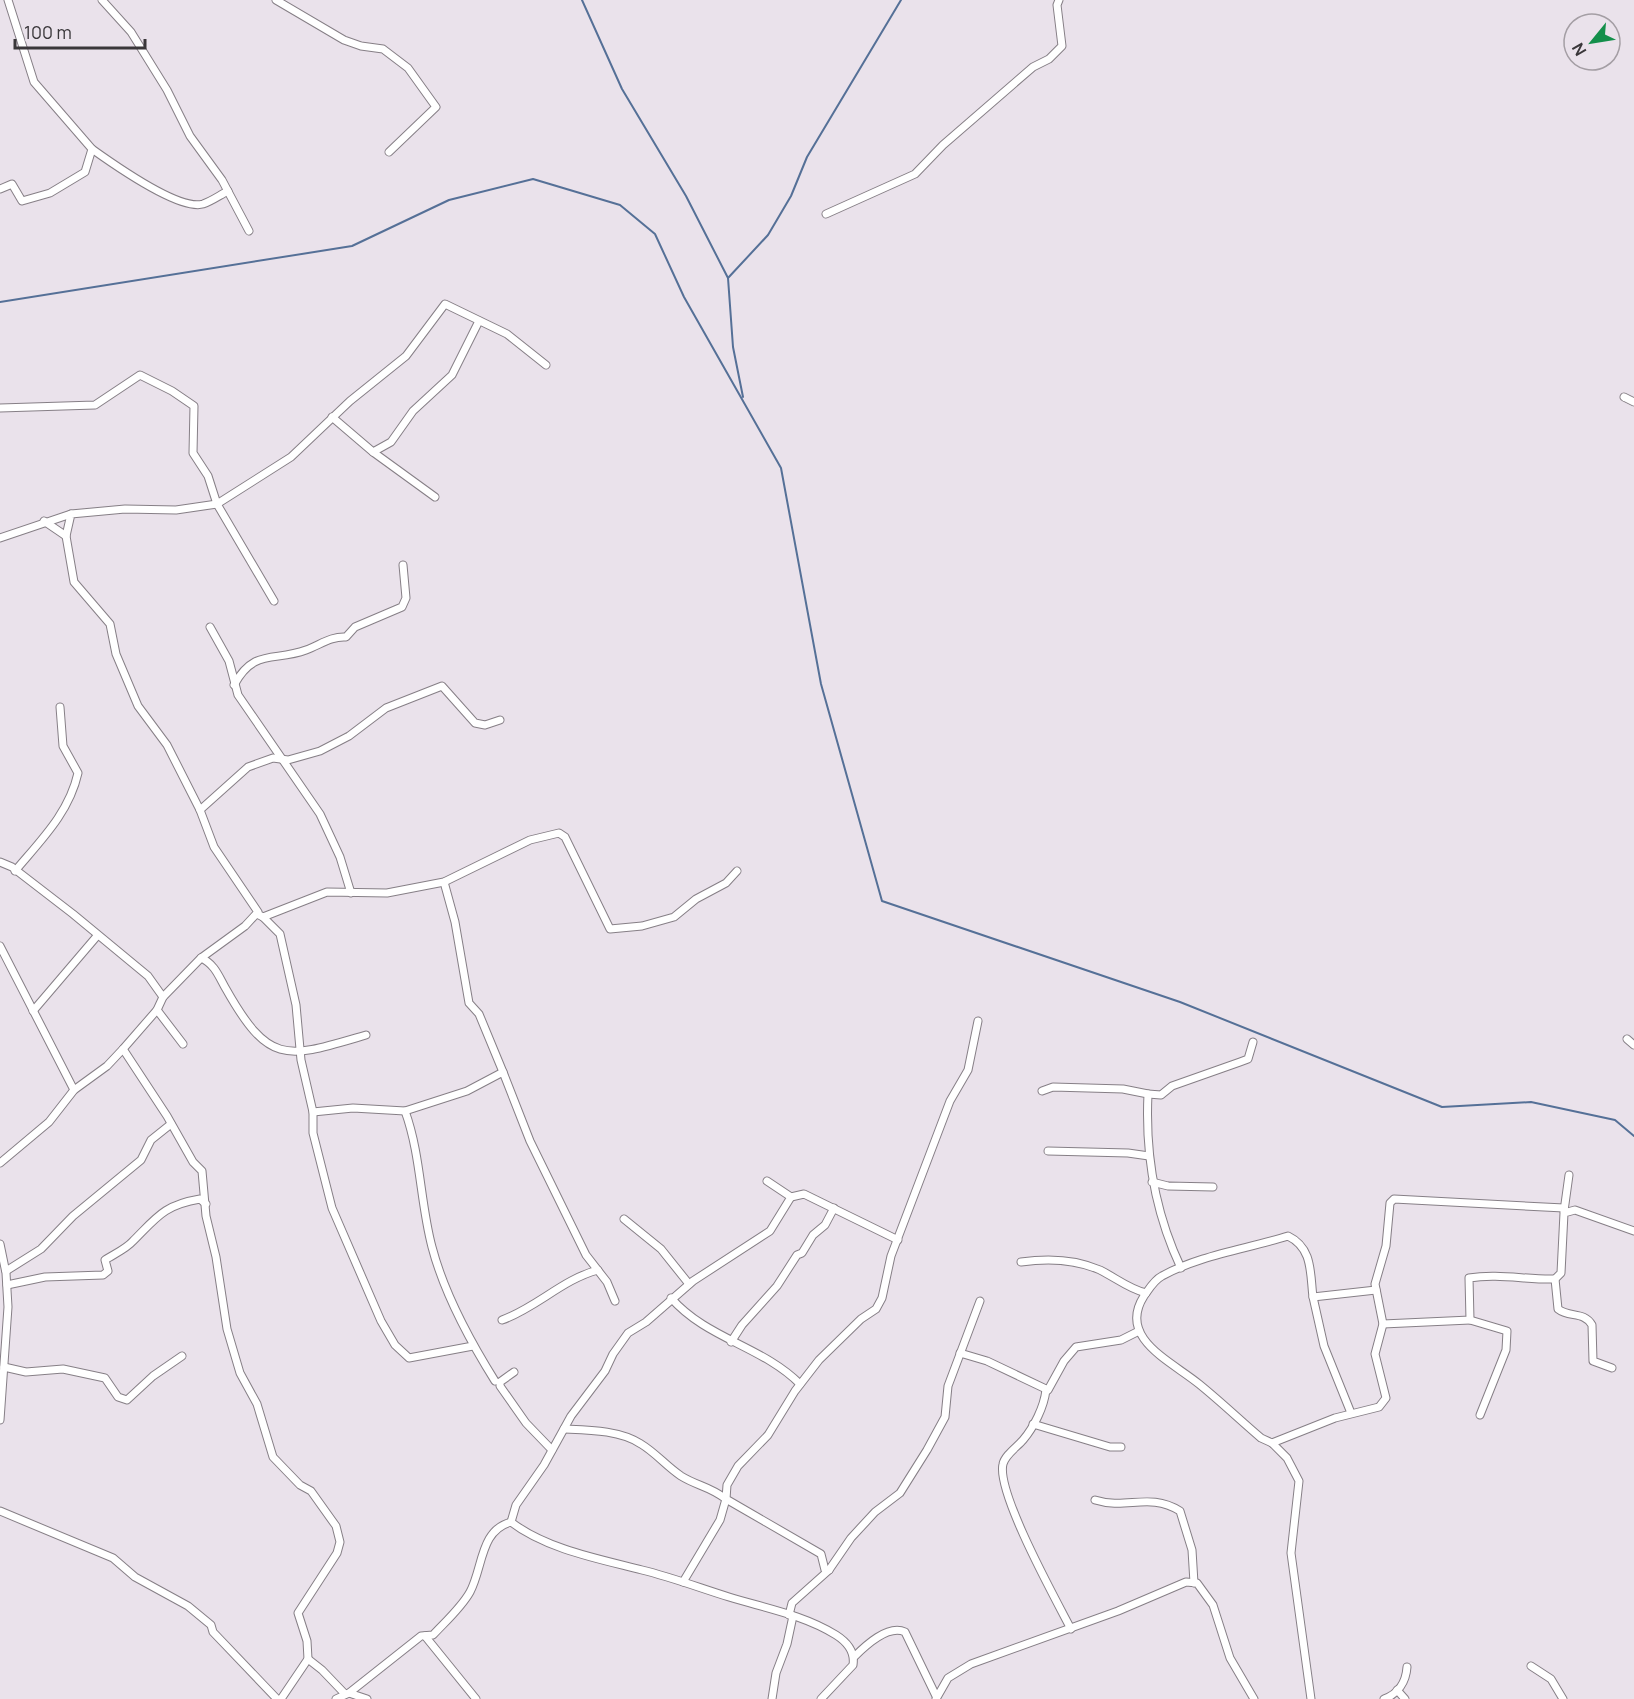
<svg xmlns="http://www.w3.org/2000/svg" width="1634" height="1699" font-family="Manrope,sans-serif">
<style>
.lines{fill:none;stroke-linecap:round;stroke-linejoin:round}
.stream{stroke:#557097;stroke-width:2}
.minor-casing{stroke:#867f86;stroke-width:9}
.minor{stroke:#fff;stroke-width:7}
</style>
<rect width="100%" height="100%" fill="#eae2eb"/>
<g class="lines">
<g class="stream">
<path d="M582 0 622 89 686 196 728 278 733 347 743 397"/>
<path d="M728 278 768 235 791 196 807 157 901 0"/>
<path d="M0 302 352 246 449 200 533 179 620 205 655 234 684 297 781 468 821 684 882 901 1180 1002 1442 1107 1531 1102 1615 1120 1634 1136"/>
</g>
<defs>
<g id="minor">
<path d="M102 0 131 32 167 90 190 136 222 180 249 231"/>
<path d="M276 0 344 40 361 46 383 49 408 68 436 107 389 152"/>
<path d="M92 149C113 164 179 211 203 204 212 201 220 195 228 191"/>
<path d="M0 189 12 184 22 201 50 193 85 172 92 149 34 82 8 0"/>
<path d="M826 214 915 174 943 145 1033 67 1049 59 1062 46 1057 5 1059 0"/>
<path d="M1624 397 1634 402"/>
<path d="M0 408 95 405 140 375 172 391 194 406 193 453 208 476 217 504 274 601"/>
<path d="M332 417 373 452 435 497"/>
<path d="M373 452 391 442 413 411 452 375 479 321"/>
<path d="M44 521 66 536"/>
<path d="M0 538 71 514"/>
<path d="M210 627 229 661 238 695 320 814 340 857 351 893"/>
<path d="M234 685C254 648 274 662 306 650 320 645 331 636 346 637L355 627 402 607 406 598 403 565"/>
<path d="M200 810 248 767 273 758 288 760 320 751 349 736 386 708 442 686 475 723 485 725 500 720"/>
<path d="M0 862 12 867 73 914 148 976 163 997"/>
<path d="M15 871C41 840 69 813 78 773L63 746 60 707"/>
<path d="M444 882 455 922 469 1003 479 1014 503 1072"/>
<path d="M257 914 263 917 327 892 387 893 444 882 530 840 559 833 565 837 610 929 642 926 674 917 696 899 726 883 737 871"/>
<path d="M263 917 280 934 296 1005 301 1060 313 1112V1133L332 1208 381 1321 395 1345 409 1358 473 1346"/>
<path d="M0 946 74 1090"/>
<path d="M201 958C215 964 219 977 226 989 270 1067 287 1058 366 1035"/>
<path d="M157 1010 183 1044"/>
<path d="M33 1011 97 936"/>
<path d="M1627 1039 1634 1045"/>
<path d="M123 1049 167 1116 193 1162 202 1171 206 1216 216 1257 227 1329 240 1373 257 1404 273 1457 300 1485 311 1491 336 1526 340 1542 337 1553 298 1613 307 1641 308 1659 281 1699"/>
<path d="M1042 1091 1053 1087 1123 1089 1148 1094C1145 1156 1155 1213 1181 1268"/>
<path d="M1148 1094 1161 1095 1172 1086 1240 1062 1248 1059 1253 1042"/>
<path d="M313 1112 353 1108 405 1111"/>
<path d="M1048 1151 1128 1153 1149 1156"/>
<path d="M0 1163 49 1122 74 1090 107 1066 123 1049 157 1010 163 997 201 958 245 926 258 912 214 847 200 810 167 745 138 706 116 654 110 624 74 582 66 536 71 514 125 509 176 510 217 504 291 457 350 401 406 356 445 304 507 334 546 365"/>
<path d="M1152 1182 1168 1186 1213 1187"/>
<path d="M791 1197 804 1194 898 1240"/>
<path d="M1564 1211 1569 1175"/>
<path d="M624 1219 661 1249 689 1284"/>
<path d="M0 1244 6 1273 8 1307 0 1420"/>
<path d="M1021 1262C1048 1258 1075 1259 1100 1270 1116 1278 1129 1289 1146 1293"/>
<path d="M6 1271 41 1249 73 1216 141 1160 151 1140 171 1124"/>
<path d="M1555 1279 1558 1309C1569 1318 1584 1311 1592 1325L1593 1361 1612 1368"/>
<path d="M7 1285 45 1277 103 1275 108 1271 105 1260C114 1254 126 1249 133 1241 157 1217 164 1205 200 1199L206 1204"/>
<path d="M1313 1297 1324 1346 1351 1413"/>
<path d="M671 1298C707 1339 762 1346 800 1384"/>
<path d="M502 1320C536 1308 563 1279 598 1270"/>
<path d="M1470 1320 1507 1331 1506 1350 1480 1415"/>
<path d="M1383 1324 1470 1320 1469 1278C1498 1273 1527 1280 1555 1279L1561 1273 1564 1213 1575 1210 1634 1231"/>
<path d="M731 1342 742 1325 777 1286 797 1255 802 1253 813 1235 825 1225 834 1208"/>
<path d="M960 1353 987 1361 1048 1390 1064 1361 1076 1347 1121 1340 1139 1331"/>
<path d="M4 1367 26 1372 63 1369 105 1378 118 1397 127 1400 153 1376 182 1356"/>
<path d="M514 1372 500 1382V1386L526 1423 552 1450"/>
<path d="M495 1381C470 1341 444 1293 432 1247 420 1202 421 1155 405 1111L467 1091 503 1072 530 1141 586 1255 607 1282 615 1301"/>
<path d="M1046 1390C1044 1407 1034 1427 1023 1440 1017 1447 1005 1455 1003 1464 996 1492 1056 1600 1071 1629"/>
<path d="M1033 1424 1110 1447H1121"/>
<path d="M564 1429C588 1430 620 1430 641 1444 656 1453 666 1466 681 1476 697 1486 709 1486 726 1499L720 1520 683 1582"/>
<path d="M1272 1443 1335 1418 1379 1407 1386 1398 1375 1354 1383 1324 1375 1284 1386 1246 1390 1203 1394 1199 1564 1208"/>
<path d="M1095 1500C1127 1510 1149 1492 1180 1511L1192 1550 1194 1583"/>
<path d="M0 1511 113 1558 135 1577 188 1606 211 1625 213 1632 277 1699"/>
<path d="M511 1522 516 1505 544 1465 571 1416 605 1371 613 1354 628 1333 646 1322 693 1281 770 1231 791 1197 767 1181"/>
<path d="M829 1570H825L821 1554 726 1499 727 1485 738 1466 768 1435 795 1391 819 1360 861 1319 876 1309 882 1298 891 1256 950 1101 968 1070 978 1021"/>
<path d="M789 1615 792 1603 829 1570 851 1538 875 1512 900 1493 927 1450 945 1417 948 1386 980 1301"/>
<path d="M425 1636 476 1699"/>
<path d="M854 1657C865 1646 888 1624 905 1632L936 1696"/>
<path d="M308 1659 322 1670 345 1694"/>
<path d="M1531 1666 1551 1679 1563 1699"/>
<path d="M1397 1690 1405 1699"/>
<path d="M349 1693 367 1699"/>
<path d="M336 1699 349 1693 421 1636 433 1635C445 1622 461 1608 470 1592 483 1568 480 1530 511 1522 546 1549 599 1559 642 1570 671 1577 700 1588 729 1597 765 1608 804 1615 836 1635 847 1642 855 1652 853 1665L821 1699"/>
<path d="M772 1699 776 1673 787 1644 793 1616"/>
<path d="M936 1699 948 1678 971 1664 1118 1611 1186 1582 1197 1583 1213 1605 1230 1658 1254 1699"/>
<path d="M1311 1699 1291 1553 1299 1481 1287 1458 1272 1443 1261 1438C1240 1420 1220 1401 1199 1384 1171 1361 1117 1338 1144 1296 1149 1289 1154 1280 1162 1276 1200 1255 1247 1249 1288 1236 1313 1248 1310 1273 1313 1297L1376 1290"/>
<path d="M1384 1699C1398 1694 1406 1682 1407 1667"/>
</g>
</defs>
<use href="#minor" class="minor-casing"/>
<use href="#minor" class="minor"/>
</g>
<g transform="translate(1592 42) rotate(240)"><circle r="28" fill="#eae2eb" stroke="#a49ea4" stroke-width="1.5"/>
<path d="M0-4.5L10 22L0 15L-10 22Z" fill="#148f4b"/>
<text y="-9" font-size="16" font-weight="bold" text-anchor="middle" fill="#3a373a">N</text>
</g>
<path d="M15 39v9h130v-9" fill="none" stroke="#3a373a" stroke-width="3"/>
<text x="24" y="39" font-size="18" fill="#3a373a" stroke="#eae2eb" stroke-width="4.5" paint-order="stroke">100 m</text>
</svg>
